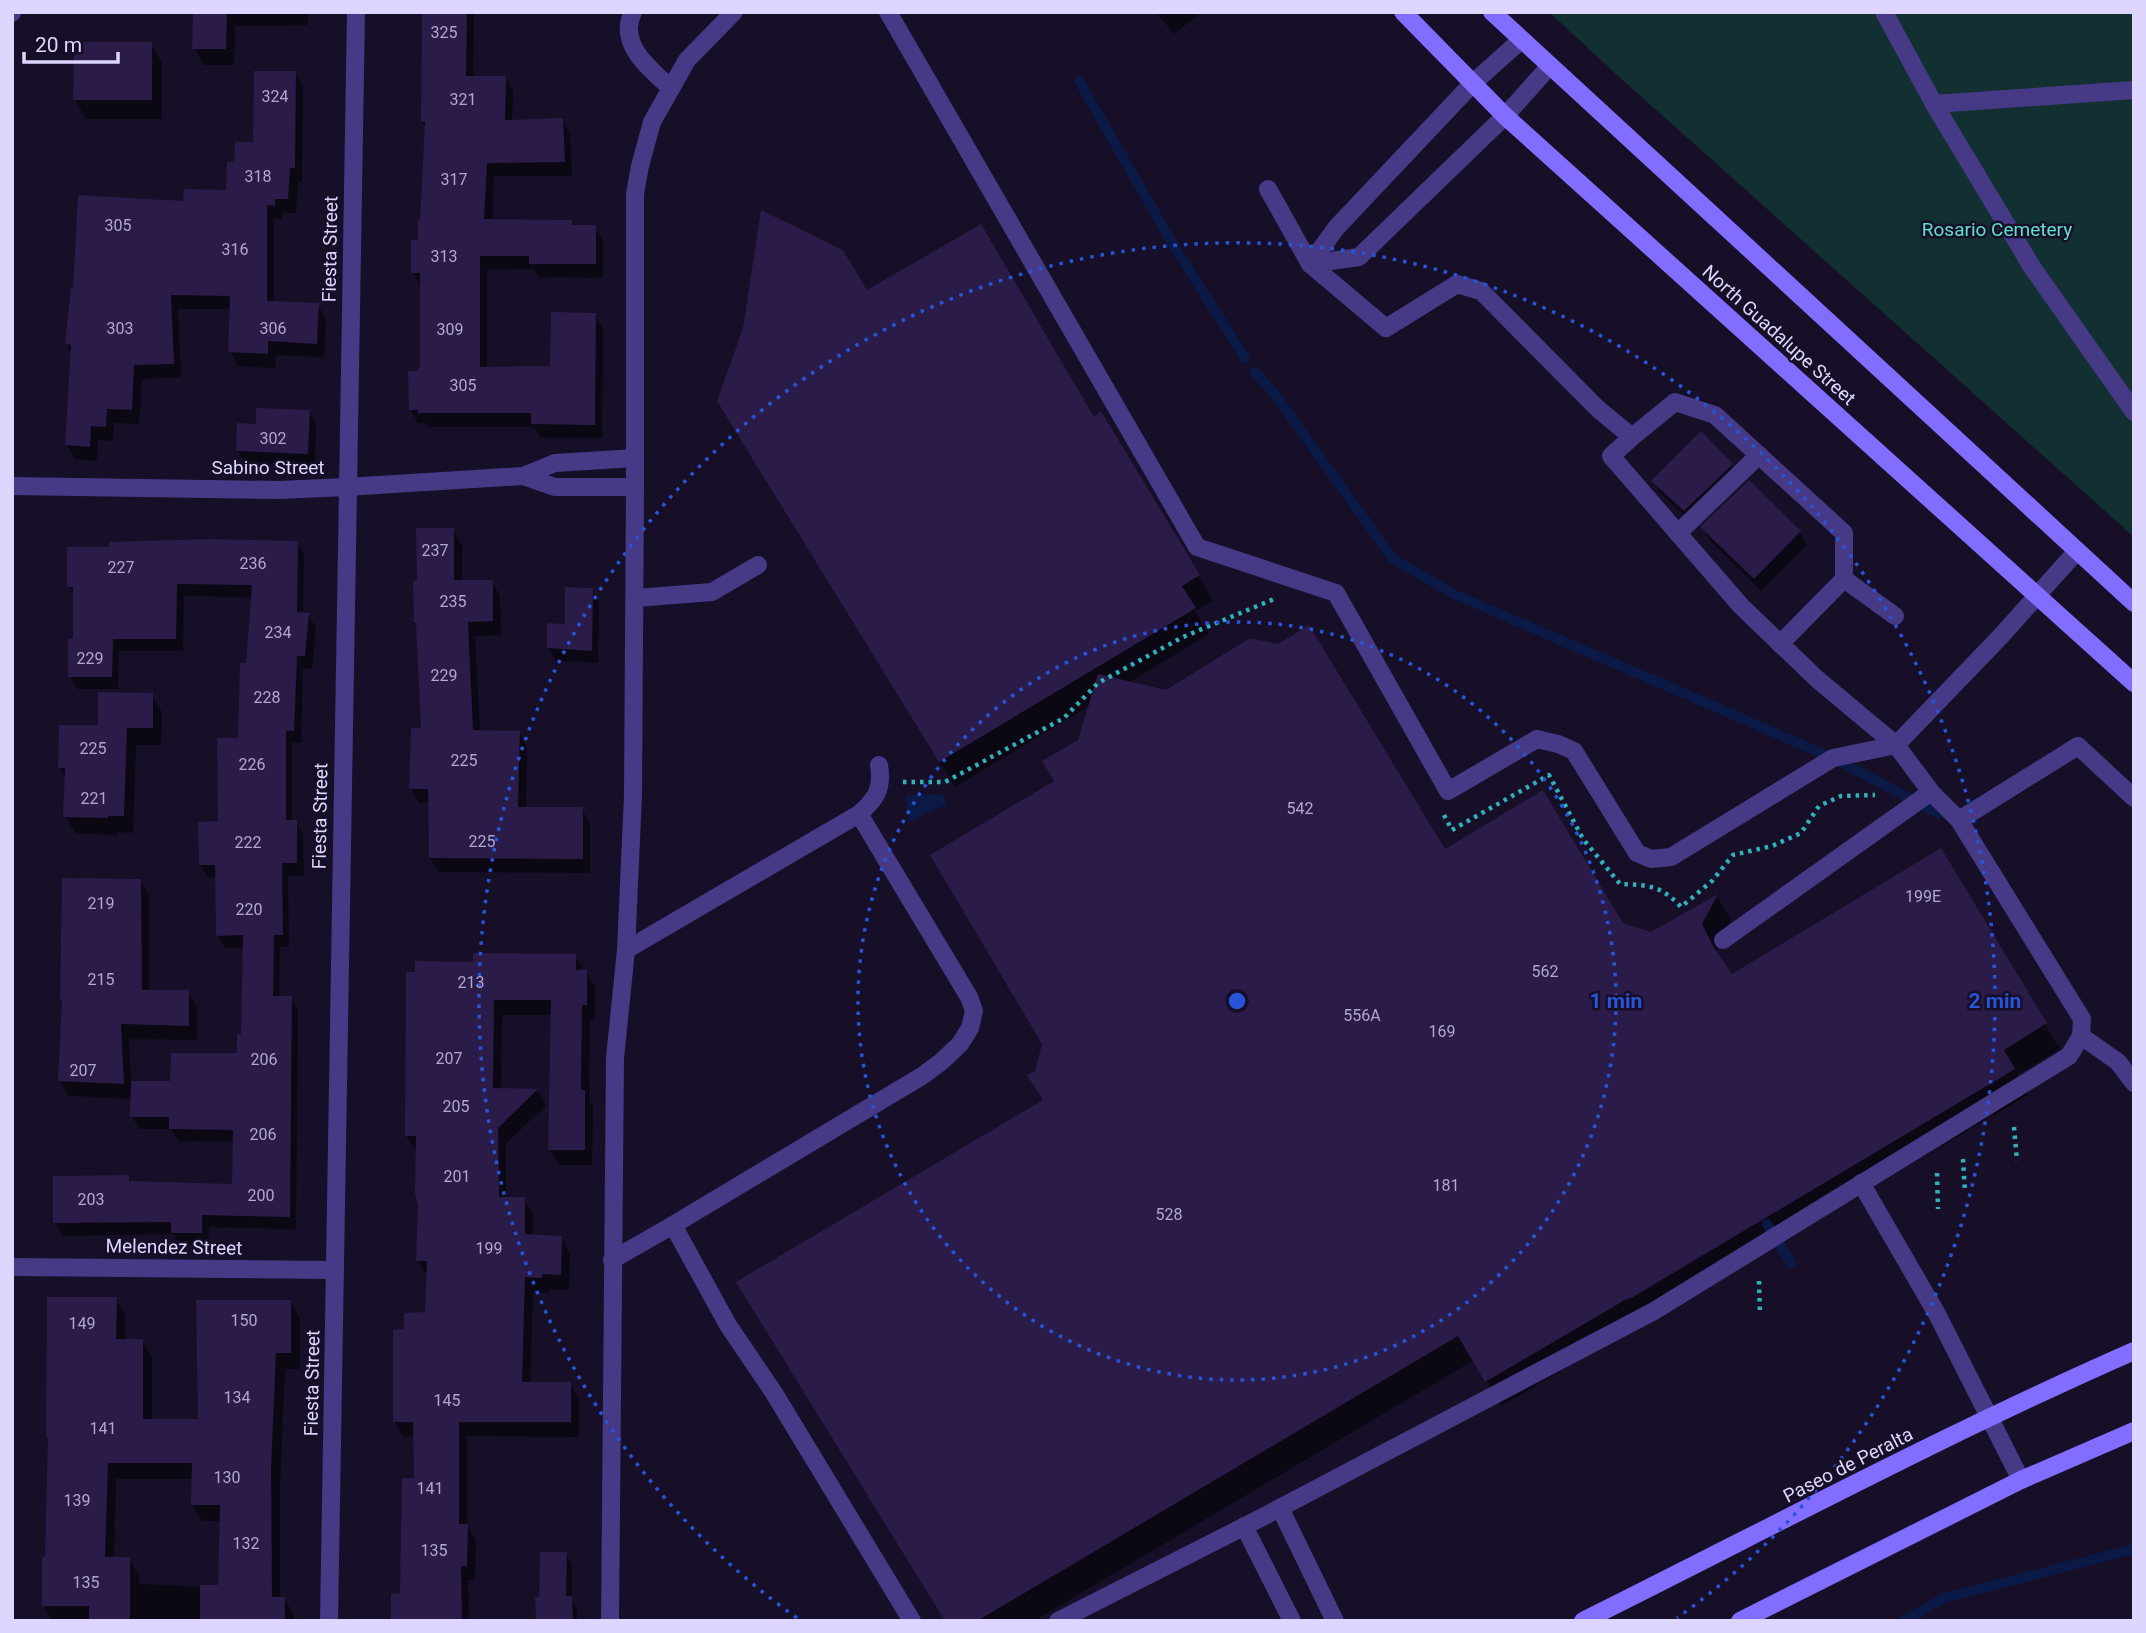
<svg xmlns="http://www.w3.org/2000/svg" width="2146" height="1633" font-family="Roboto,sans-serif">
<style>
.green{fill:#122f31}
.water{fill:#0a1946}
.shadow{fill:#0007;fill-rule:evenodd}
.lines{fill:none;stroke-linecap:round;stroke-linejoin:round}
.stream{stroke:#0a1946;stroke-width:10}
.building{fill:#2a1b48}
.path{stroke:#2eb3ba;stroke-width:4.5;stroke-dasharray:3.5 5;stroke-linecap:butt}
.service{stroke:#463a87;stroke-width:18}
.minor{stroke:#463a87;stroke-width:18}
.secondary{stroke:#816dff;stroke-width:18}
.ring{fill:none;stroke:#2755da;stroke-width:3.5;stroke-dasharray:3.5 7}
.labels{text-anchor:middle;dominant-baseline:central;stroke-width:5;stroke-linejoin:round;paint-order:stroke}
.number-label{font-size:16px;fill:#b2a7d1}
.park-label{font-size:19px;fill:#5fe1d0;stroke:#160f27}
.street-label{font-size:19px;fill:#dfd6ff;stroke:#160f27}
.centre{fill:#2755da;stroke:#160f27;stroke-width:3.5}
.ring-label{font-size:21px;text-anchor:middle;font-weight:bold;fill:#2755da;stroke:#160f27;stroke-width:5;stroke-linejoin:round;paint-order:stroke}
</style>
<rect width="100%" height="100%" fill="#160f27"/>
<path class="green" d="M1549 12H2134V537L1616 74Z"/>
<path class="water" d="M905 795H943L947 804 909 822Z"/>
<g class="shadow">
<path d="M195 12H308V25L235 26 234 65H204L194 48Z"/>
<path d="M424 12H474L473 77H505L513 91 512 122 562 120 570 134 572 176H494L492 221H571L575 227H595L603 241V278L538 277 534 269 487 270V369L552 368 595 315 603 329 602 438H541L534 427H428L426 423H418L410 409 422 369V287L413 273 422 222 426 128 422 122Z"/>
<path d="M1156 12H1202L1174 34Z"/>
<path d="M151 44 162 63V119H86L75 100Z"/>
<path d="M295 73 303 87 302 182H298L296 213H283L282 219 274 218V303L318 305 326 319 324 357 276 355 275 368 238 366 230 351 231 309H178L181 377 142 379 139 424 114 423 113 441 98 440 97 461 75 459 67 445 72 354 66 344 185 202 227 192 236 164 255 144Z"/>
<path d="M866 293 1093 420 1199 576 1213 601 1195 611 1209 634 1128 683 1444 851 1622 925 1651 934 1717 896 1731 920 1716 951 1732 976 2045 1024 2060 1049 2017 1075 2028 1095 1501 1406 1474 1360 1034 1621H946L1045 1101 1044 1044 1056 781 1080 741 1091 705 955 787 734 427Z"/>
<path d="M309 412 316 424 315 466 245 463 238 451 257 426Z"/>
<path d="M1731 466 1739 478 1692 523 1661 494 1653 481Z"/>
<path d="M1703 528 1800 532 1807 545 1761 591 1710 540Z"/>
<path d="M453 530 462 545V582L492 581 500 596 501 635 475 636 480 731 519 732 527 747 526 809H582L590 824V873L439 872 430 858V803H419L411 788 422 730 418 627 415 623 419 583Z"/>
<path d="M297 543 304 555 303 614 308 615 316 627 312 669 303 668 301 743H292V822H296L303 834 304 875 288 876 289 947H280L279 998H291L298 1011 296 1229 209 1227 208 1245H180L174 1234 63 1236 55 1223 128 1177 131 1183 233 1186 234 1142 178 1141 171 1129H139L132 1116 133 1099 68 1096 60 1081 64 1003 62 999 140 880 149 895V992H188L197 1007V1040L129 1039 131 1083H172L238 1055 243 1036 245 948H225L217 935V877H208L200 865 219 823 240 740 253 597 184 596 183 651H119L118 689H77L70 676 74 640 75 597 69 587Z"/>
<path d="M592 590 599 602 598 663 556 661 548 648Z"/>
<path d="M152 695 162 712 161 745H136L133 833 117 832V835L75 833 65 816 66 779 60 768 100 727Z"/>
<path d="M575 956 595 986V1020L590 1019 589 1101 593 1107 592 1165H559L550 1150 553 1015H502L501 1090 537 1091 546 1105 506 1144V1199H524L533 1214V1236L561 1237 570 1253 569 1290 550 1289V1293L533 1292 530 1384 570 1383 579 1399V1437L467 1436V1525L476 1541 475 1580H468L469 1621H393L402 1595 415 1480V1437H403L395 1422 406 1331 427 1314V1276L418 1260 419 1206 417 1151 406 1136 474 964Z"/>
<path d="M116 1299 125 1316V1341H142L152 1357V1421H200L290 1302 300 1318V1369H285L280 1487V1598H284L294 1615V1621H52L44 1606 47 1559ZM116 1479H193V1504L202 1521H221L220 1587 139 1584V1576L129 1559H114Z"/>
<path d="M566 1554 572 1565V1600L577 1609V1621H537L541 1599Z"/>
</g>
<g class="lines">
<g class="stream">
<path d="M1079 81 1174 246 1245 358"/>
<path d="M1255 372 1276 396 1393 559 1454 594 1833 758 1938 813"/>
<path d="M1767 1224 1791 1263"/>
<path d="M1904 1621 1944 1598 2134 1549"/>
</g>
</g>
<g class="building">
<path d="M193 12H227L226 49H192Z"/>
<path d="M422 12H467L466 76H506L505 120 563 118 565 162 487 163 484 219 572 220V225H596V264H529V256H480V367L550 366 551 312 596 313 595 425 531 424V413H418V410H409L408 371H418V368H420V273H411V240H418V220H420L425 122H421Z"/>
<path d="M74 42H152V100H73Z"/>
<path d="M254 71H296L295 168H290L288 199H275V206L267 205V301L319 303 317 344 268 341V354L228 352 230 296 171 295 174 364 134 365 132 410 107 409 106 427 91 426 90 447 65 445 71 345 65 344 71 287 73 288 78 195 183 201 184 189 226 190 227 162H234L235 142H253Z"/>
<path d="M761 210 843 250 867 290 981 224 1094 417 1101 411 1200 575 1182 586 1196 608 939 762 717 401 743 328Z"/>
<path d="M256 408 310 410 308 454 236 451 237 423 256 424Z"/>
<path d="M1701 431 1733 464 1684 511 1651 481Z"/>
<path d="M1749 480 1801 531 1754 579 1700 527Z"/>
<path d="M416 528H454V580H493V621L468 622 473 730 520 731 518 807H583V859L429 858 428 789H409L411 728H421L416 623H414L413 581H417Z"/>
<path d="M209 539 298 541 297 612 309 613 305 656H297L294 731H286V820H297V863H282L283 935H274L273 996H292L290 1217 202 1215V1233H171V1222L53 1223V1176L129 1175V1181L232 1184 233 1130 169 1129V1117H130L131 1081H170L171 1053H237V1034H241L243 935 216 936 215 865H199L198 822 218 821 217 738H238L240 663H246L252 585 177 584 176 639H113L112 677H68V639L73 638V587H67V547H109V542Z"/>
<path d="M565 587 593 588 592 651 547 648V623L565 624Z"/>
<path d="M1309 625 1445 849 1543 790 1623 923 1651 932 1718 894 1702 924 1713 946 1732 974 1941 848 2047 1023 2004 1050 2015 1069 1633 1297 1625 1300 1485 1382 1458 1336 977 1621H945L736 1282 1043 1100 1027 1075 1035 1071 1042 1044 930 855 1054 781 1042 761 1078 740 1098 674 1166 690 1250 638 1278 644Z"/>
<path d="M98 692 153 693V728H127L124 816H108V818L63 817 65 768H58L59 725H98Z"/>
<path d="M62 878 141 879 142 990H189V1026L121 1024 124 1084 58 1081 62 1000H60Z"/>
<path d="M473 953 576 954V970L587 969V1005H582L581 1090H585V1150H548L551 1000H494L493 1088 538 1089 498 1128 499 1197H525V1234L562 1236 561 1275 542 1274V1278L525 1277 522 1382H571V1422H459V1524H468L467 1566H461L462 1621H391V1594L400 1593 402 1478H414L413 1422H393V1330L404 1329V1313L425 1312 427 1261H416L418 1206 415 1193 416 1136H405L406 972H415V961L473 962Z"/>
<path d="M47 1297H117L116 1339H143V1419H198L196 1300H291V1353H276L271 1469 272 1597H285V1621H200V1585H218L220 1505H191L192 1463H108L105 1557H130V1621H89V1606H42V1557H45L48 1437H46Z"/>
<path d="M540 1552H567L566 1596H572L573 1621H536L535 1597H539Z"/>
</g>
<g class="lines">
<g class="path">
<path d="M903 782H945L1064 718 1098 683 1183 637 1274 599"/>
<path d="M1444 815 1452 830 1549 775 1583 839 1620 884C1648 885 1661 885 1681 907L1712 881 1733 855 1772 846 1801 833 1819 806 1841 796 1875 795"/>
<path d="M2014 1127 2017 1161"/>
<path d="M1963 1159 1965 1192"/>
<path d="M1937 1173 1938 1209"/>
<path d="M1759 1281 1760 1315"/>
</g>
<g class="service">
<path d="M633 12C617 43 650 70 671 88"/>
<path d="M888 12 1197 547 1336 593 1448 791 1537 739 1558 744 1574 751 1637 853 1651 859 1671 857 1833 758 1896 745 2001 636 2076 552"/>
<path d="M1884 12 1934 104 2032 267 2134 412"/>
<path d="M1934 104 2134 90"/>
<path d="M1268 189 1310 264 1386 328 1457 284 1481 291 1598 409 1632 437 1675 402 1715 415 1844 533V579L1895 616"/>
<path d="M1310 264 1359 257 1505 116 1549 67"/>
<path d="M1310 264 1336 228 1472 84 1520 41"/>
<path d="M1678 533 1759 455"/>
<path d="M636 598 712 592 758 565"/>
<path d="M1780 644 1844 579"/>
<path d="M1959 820 2078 746 2134 798"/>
<path d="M1723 940 1931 792"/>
<path d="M626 950 859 814C876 799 883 789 879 765"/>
<path d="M2081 1036 2118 1062 2134 1083"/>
<path d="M1861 1183 1937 1314 2021 1480"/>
<path d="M673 1225 922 1076 941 1062 960 1044 970 1028 974 1011 969 997 859 814"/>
<path d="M612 1260 673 1225 728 1325 774 1393 912 1621"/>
<path d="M1280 1508 1335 1621"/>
<path d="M1244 1526 1292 1621"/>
<path d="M610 1621 615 1058 626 950 633 795 635 487"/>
<path d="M1058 1621 1255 1521 1654 1311 2069 1056 2081 1036 2082 1019 1959 820 1931 792 1896 745 1817 679 1741 606 1611 456 1632 437"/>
</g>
<g class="minor">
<path d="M12 13V12"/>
<path d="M523 476 555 487H635V194L640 166 652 122 687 60 734 12"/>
<path d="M12 486 279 490 346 487 523 476 555 463 635 458"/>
<path d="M12 1267 335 1270"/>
<path d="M329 1621 356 12"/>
</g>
<g class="secondary">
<path d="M1403 12 1505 116 2134 683"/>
<path d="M1492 12 2134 603"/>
<path d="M1583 1621C1766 1530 1947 1433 2134 1351"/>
<path d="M1740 1621 2021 1480 2134 1431"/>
</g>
</g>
<g class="ring">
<circle cx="1237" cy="1001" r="379"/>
<path d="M797 1618A758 758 0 1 1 1677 1618"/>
</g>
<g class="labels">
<g class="number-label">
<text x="444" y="32">325</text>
<text x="275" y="96">324</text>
<text x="463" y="99">321</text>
<text x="258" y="176">318</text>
<text x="454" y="179">317</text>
<text x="118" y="225">305</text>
<text x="235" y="249">316</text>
<text x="444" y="256">313</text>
<text x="120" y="328">303</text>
<text x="273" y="328">306</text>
<text x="450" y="329">309</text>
<text x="463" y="385">305</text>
<text x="273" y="438">302</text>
<text x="435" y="550">237</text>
<text x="253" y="563">236</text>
<text x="121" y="567">227</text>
<text x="453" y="601">235</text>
<text x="278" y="632">234</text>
<text x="90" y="658">229</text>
<text x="444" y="675">229</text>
<text x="267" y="697">228</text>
<text x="93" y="748">225</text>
<text x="464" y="760">225</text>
<text x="252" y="764">226</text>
<text x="94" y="798">221</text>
<text x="1300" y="808">542</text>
<text x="482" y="841">225</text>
<text x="248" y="842">222</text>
<text x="1923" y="896">199E</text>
<text x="101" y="903">219</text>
<text x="249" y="909">220</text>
<text x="1545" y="971">562</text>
<text x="101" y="979">215</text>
<text x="471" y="982">213</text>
<text x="1362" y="1015">556A</text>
<text x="1442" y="1031">169</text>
<text x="449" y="1058">207</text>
<text x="264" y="1059">206</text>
<text x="83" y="1070">207</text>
<text x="456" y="1106">205</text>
<text x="263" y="1134">206</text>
<text x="457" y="1176">201</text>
<text x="1446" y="1185">181</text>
<text x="261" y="1195">200</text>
<text x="91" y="1199">203</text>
<text x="1169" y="1214">528</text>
<text x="489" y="1248">199</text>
<text x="244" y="1320">150</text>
<text x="82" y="1323">149</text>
<text x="237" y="1397">134</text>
<text x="447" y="1400">145</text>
<text x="103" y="1428">141</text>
<text x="227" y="1477">130</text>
<text x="430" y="1488">141</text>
<text x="77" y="1500">139</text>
<text x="246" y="1543">132</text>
<text x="434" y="1550">135</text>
<text x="86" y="1582">135</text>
</g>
<g class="park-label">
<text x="1997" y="229">Rosario Cemetery</text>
</g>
<g class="street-label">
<text transform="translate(330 249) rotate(-89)">Fiesta Street</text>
<text transform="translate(1779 335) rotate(42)">North Guadalupe Street</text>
<text x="268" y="467">Sabino Street</text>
<text transform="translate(320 816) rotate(-89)">Fiesta Street</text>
<text transform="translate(174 1247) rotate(1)">Melendez Street</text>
<text transform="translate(312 1383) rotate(-89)">Fiesta Street</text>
<text transform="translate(1848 1465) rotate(-27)">Paseo de Peralta</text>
</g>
</g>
<circle cx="1237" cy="1001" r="10" class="centre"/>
<g class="ring-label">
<text x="1616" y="1008">1 min</text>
<text x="1995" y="1008">2 min</text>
</g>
<rect width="2146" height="1633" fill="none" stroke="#dfd6ff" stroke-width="28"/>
<path d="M24 52v10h94v-10" fill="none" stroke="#dfd6ff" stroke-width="3.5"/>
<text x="35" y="52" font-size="21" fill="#dfd6ff" stroke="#160f27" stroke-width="5" paint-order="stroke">20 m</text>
</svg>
